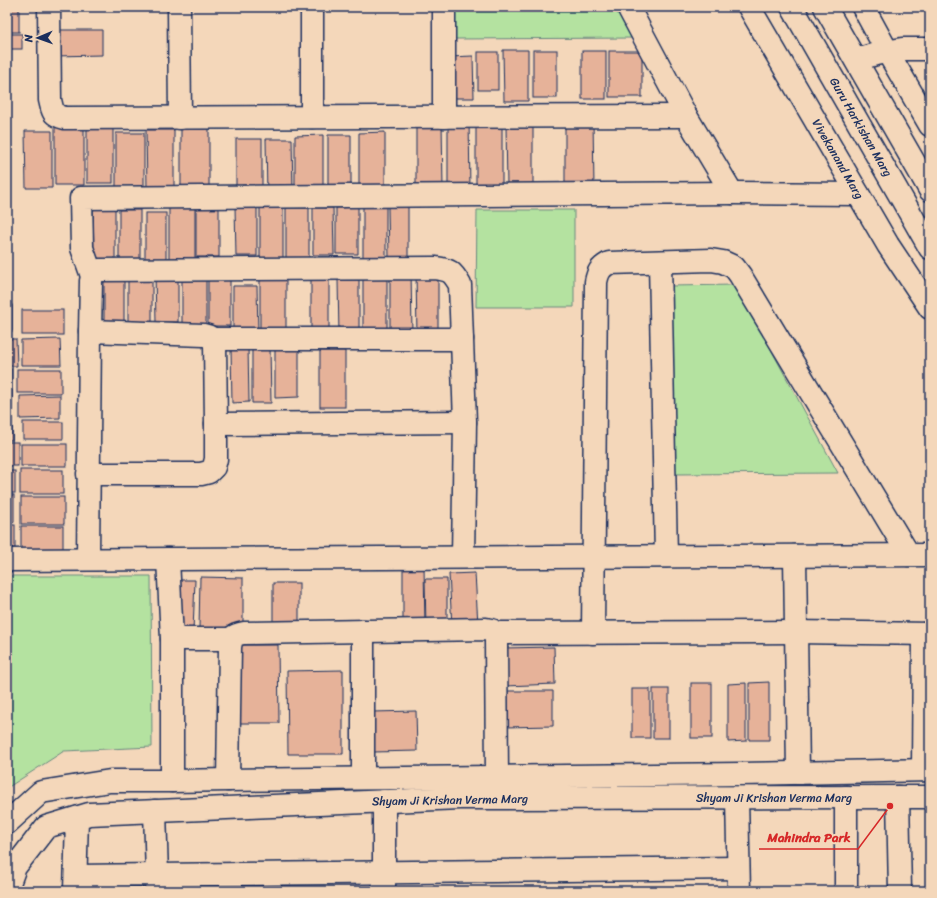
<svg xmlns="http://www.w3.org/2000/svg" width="937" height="898" font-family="Sriracha,sans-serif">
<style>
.green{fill:#b4e2a0;stroke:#68887f}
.building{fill:#e6b299;stroke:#1b2f5e}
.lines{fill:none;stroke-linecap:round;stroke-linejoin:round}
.minor-casing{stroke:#1b2f5e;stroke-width:25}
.major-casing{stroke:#1b2f5e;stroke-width:25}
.minor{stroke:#f4d7ba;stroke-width:22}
.major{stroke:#f4d7ba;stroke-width:22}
.labels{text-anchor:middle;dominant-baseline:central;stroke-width:4;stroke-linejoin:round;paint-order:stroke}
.street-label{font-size:12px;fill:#1b2f5e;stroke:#f4d7ba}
.leader{fill:none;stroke:#d62828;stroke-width:1.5}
.callout-dot{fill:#d62828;stroke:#f4d7ba;stroke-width:1.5}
.callout-label{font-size:13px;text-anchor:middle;font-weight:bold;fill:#d62828;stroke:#f4d7ba;stroke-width:4;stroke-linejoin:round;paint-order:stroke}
</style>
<rect width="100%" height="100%" fill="#f4d7ba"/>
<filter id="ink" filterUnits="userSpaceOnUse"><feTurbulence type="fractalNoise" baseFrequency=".025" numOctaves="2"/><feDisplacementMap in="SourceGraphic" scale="8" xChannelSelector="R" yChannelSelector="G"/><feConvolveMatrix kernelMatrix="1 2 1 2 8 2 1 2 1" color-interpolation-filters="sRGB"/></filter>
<g filter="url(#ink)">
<g class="green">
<path d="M455 7H620L637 38 455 39Z"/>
<path d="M477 210H574V307H476Z"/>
<path d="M736 285 838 473 672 474 670 286Z"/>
<path d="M7 576H151L152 747 64 751 7 788Z"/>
</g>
<g class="building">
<rect x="7" y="7" width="12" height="25"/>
<path d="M54 30H102V55L54 56Z"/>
<rect x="7" y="34" width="15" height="15"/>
<path d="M503 50H528V101H504Z"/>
<rect x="533" y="50" width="24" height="48"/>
<rect x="582" y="51" width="24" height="48"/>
<rect x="609" y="51" width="33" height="46"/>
<rect x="478" y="52" width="20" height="38"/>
<path d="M473 56 474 98H449V57Z"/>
<path d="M448 120H469L470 191 448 190Z"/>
<path d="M565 120H593L594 189H565Z"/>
<path d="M416 122H442L443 190H416Z"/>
<rect x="476" y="122" width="26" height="66"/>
<path d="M84 125V185H55V126Z"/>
<path d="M506 126H533V186H507Z"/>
<rect x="87" y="127" width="26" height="56"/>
<rect x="181" y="128" width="28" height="58"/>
<path d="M146 130H174V188H147Z"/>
<path d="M25 131H52V188H26Z"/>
<path d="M385 132V194H359V133Z"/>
<rect x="116" y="133" width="28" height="54"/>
<path d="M323 135V194H295V136Z"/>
<path d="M328 135H351V192L328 193Z"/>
<rect x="236" y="139" width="26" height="57"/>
<path d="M266 139H292L293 194 267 195Z"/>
<path d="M93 203 115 204V260H94Z"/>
<rect x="196" y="204" width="23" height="53"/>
<path d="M235 206H257V256H236Z"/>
<rect x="260" y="207" width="23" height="52"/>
<path d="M358 207V254H336V208Z"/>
<rect x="363" y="207" width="23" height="50"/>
<path d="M388 207H408V257H389Z"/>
<path d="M169 208H195V258L169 259Z"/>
<rect x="286" y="208" width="23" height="51"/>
<path d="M313 208H333L334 255H313Z"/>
<rect x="119" y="210" width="21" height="51"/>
<rect x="145" y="213" width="21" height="46"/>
<rect x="311" y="271" width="18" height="62"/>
<path d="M390 271H411L412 335H390Z"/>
<path d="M416 271H438V337H417Z"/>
<rect x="182" y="272" width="24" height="55"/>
<rect x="208" y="272" width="22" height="54"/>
<rect x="260" y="272" width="26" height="63"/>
<path d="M155 273H178V322H156Z"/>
<rect x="363" y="274" width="24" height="60"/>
<path d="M152 276V322H128V277Z"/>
<rect x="104" y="278" width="20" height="45"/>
<path d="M338 280H359V335H339Z"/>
<path d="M233 286H257L258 334H233Z"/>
<rect x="7" y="305" width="5" height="26"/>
<rect x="22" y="310" width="41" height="25"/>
<path d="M7 339H16L17 366H7Z"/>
<path d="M60 339 61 365H21V340Z"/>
<path d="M231 347H248L249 402 232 403Z"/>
<path d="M252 348H270L271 403H252Z"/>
<path d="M275 349H299V397L275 398Z"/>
<rect x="320" y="351" width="25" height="56"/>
<rect x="7" y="369" width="4" height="19"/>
<rect x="17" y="369" width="44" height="24"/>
<rect x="7" y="390" width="5" height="22"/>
<path d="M60 395V418L20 419V396Z"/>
<rect x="7" y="418" width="5" height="22"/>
<rect x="23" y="422" width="40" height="17"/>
<rect x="7" y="442" width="11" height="24"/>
<rect x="21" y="444" width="46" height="22"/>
<rect x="20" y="470" width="43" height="24"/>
<rect x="7" y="471" width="8" height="22"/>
<rect x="7" y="495" width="7" height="27"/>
<rect x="21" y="497" width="43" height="27"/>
<rect x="7" y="525" width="8" height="23"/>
<rect x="21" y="526" width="42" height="25"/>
<path d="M403 566H424L425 627H403Z"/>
<path d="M475 573 478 625 452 626 449 574Z"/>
<path d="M200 577 243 578V631L199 630Z"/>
<path d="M425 579H447V627L426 628Z"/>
<path d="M173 580H195L193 631 172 630Z"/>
<rect x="273" y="583" width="26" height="41"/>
<path d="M236 645H278L279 723H237Z"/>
<path d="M554 647 555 684 505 686 504 648Z"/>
<path d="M343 670V754H288L287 671Z"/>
<path d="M769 682V740H749V683Z"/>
<rect x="691" y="683" width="21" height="55"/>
<path d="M746 683V741L728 742V684Z"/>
<rect x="632" y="689" width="18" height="49"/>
<rect x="653" y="689" width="16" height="49"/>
<path d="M505 691H553V726L505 727Z"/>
<path d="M416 711 417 751 373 752 372 712Z"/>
</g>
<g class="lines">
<defs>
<g id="minor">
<path d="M49 7 50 100C53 112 52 115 65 118L686 116"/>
<path d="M179 7 180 118"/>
<path d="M444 7V117"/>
<path d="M628 7 686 116 732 193"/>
<path d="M749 7 888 245 930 308"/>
<path d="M863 7 887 51 930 125"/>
<path d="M856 60 876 54 902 49H930"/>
<path d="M312 117V7"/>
<path d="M660 262 666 556"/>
<path d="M92 276 82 248 81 198 732 193 858 194"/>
<path d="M213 339H462"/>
<path d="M216 424 465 422"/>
<path d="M88 474H201L209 472 214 467 216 459V424L215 343C212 338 210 336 204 335L90 331"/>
<path d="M795 556 798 773"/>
<path d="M88 559 90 331 91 281C92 275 94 273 99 270L435 268C450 270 452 271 460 285L465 422 463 557"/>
<path d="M168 559 172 639V781"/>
<path d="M7 560 930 555"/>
<path d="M495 633 796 632 930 634"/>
<path d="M593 633 596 282C598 272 600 268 609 263L711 260 723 262 734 267 740 275 909 555"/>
<path d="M172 639H231"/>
<path d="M923 770 924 634"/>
<path d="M363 778V631"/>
<path d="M228 780 230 647C232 636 233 635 244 633L486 629 492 630 495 633 496 640 497 777"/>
<path d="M846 797V891"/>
<path d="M898 797 900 891"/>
<path d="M737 798 739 891"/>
<path d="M155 811 157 876 156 891"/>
<path d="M7 823 41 792 110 781H172L228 780 741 774 930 770"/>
<path d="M76 876 738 868"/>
<path d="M7 889 15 867 46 827 89 814 460 798 930 797"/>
<path d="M75 891 77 818"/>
<path d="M384 891V801"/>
</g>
<g id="major">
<path d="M792 7 930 248"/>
<path d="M825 7 930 190"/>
</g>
</defs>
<use href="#minor" class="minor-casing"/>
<use href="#major" class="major-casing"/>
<use href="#minor" class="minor"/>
<use href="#major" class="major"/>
</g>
</g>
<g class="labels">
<g class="street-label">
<text transform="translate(861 127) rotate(60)">Guru Harkishan Marg</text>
<text transform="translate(838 159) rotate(60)">Vivekanand Marg</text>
<text x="774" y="798">Shyam Ji Krishan Verma Marg</text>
<text transform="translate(450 800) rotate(-1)">Shyam Ji Krishan Verma Marg</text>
</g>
</g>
<path class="leader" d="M890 806L858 849H759"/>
<circle class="callout-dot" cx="890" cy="806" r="4"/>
<g class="callout-label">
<text x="809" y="842">Mahindra Park</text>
</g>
<rect width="937" height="898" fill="none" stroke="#f4d7ba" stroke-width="24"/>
<rect x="12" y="12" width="913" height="874" fill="none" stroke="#1b2f5e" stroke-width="1.5" filter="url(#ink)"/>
<g transform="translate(38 38) rotate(268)" stroke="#f4d7ba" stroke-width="3" paint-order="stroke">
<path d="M0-3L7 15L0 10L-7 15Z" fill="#1b2f5e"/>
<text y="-6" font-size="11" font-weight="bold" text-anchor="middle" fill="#1b2f5e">N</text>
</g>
</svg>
